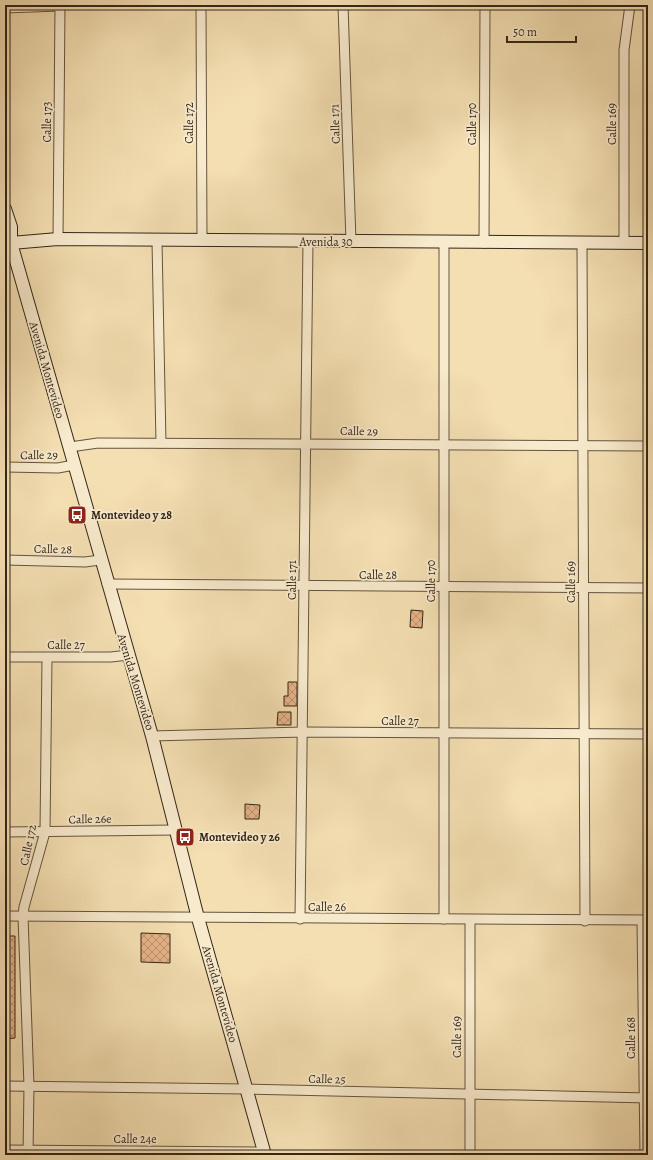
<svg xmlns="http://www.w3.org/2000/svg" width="653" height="1160" font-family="Alegreya,serif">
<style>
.building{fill:url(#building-cross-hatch);stroke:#332618}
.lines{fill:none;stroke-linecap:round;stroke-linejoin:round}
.street-casing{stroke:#63543e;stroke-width:11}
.secondary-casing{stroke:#332618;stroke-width:14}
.street{stroke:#f8eacd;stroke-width:9}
.secondary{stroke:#f8eacd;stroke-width:12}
.labels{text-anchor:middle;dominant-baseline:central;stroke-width:3.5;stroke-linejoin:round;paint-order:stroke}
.street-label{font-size:12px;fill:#332618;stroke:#f8eacd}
.poi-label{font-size:12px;font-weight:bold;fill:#332618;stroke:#f8eacd;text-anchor:start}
</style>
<defs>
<pattern id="building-cross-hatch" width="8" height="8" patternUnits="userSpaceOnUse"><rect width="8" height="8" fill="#e7b388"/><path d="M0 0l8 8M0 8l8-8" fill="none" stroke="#bc916e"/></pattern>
</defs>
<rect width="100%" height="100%" fill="#f4dfb2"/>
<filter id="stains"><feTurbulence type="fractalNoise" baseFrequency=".005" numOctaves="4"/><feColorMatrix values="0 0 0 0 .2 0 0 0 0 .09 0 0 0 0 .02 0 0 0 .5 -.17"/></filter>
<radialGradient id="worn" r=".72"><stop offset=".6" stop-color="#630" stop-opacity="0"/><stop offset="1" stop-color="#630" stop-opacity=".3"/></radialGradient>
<g class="building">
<path d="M411 610 423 611 422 628 410 627Z"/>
<path d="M288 682H297V706H284V696H288Z"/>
<path d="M278 712H291V725H277Z"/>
<path d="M245 804 260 805 259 819H245Z"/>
<path d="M141 933 170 934V963L141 962Z"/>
<path d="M5 936H15V1038L5 1039Z"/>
</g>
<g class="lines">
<defs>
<g id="street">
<path d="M201 5 202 241"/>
<path d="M343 5 351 242"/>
<path d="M5 8 60 6"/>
<path d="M58 239 60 5"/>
<path d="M157 241 161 443"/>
<path d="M484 243 485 5"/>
<path d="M582 243 585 921"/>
<path d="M624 243V50L630 5"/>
<path d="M70 447 98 443 648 446"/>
<path d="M5 467 58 468 74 465"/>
<path d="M5 560 85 562 100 560"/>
<path d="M107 584 648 588"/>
<path d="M5 657H111L128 655"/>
<path d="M152 736 303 732 648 734"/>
<path d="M5 832 175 830"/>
<path d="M5 916 648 920"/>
<path d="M300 919 308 242"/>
<path d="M444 919V242"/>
<path d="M470 920V1155"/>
<path d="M642 921 645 1155"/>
<path d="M5 1086 247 1089 648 1098"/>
<path d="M5 1150 264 1152"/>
<path d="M28 1155 29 1086 23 916 24 907 45 832 47 658"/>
</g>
<g id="secondary">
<path d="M5 209 11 227V243L152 736 198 918 265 1155"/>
<path d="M11 243 58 239 648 243"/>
</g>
</defs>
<use href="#street" class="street-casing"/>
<use href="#secondary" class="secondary-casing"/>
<use href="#street" class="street"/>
<use href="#secondary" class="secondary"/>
</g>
<defs>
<symbol id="bus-square" viewBox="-11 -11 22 22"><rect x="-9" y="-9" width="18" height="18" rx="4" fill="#8f2418" stroke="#f8eacd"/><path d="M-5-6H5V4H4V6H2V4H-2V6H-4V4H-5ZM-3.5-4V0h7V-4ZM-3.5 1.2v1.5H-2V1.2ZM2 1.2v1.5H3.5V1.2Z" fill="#fff"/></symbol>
</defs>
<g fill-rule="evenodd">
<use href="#bus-square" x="66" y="504" width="22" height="22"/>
<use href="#bus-square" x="174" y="826" width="22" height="22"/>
</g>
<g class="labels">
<g class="street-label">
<text transform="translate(47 122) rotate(-90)">Calle 173</text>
<text transform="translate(189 123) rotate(-90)">Calle 172</text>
<text transform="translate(335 124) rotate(-92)">Calle 171</text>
<text transform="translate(472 124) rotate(-90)">Calle 170</text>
<text transform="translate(612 124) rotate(-90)">Calle 169</text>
<text x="326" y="242">Avenida 30</text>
<text transform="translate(47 370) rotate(74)">Avenida Montevideo</text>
<text transform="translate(359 431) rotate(1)">Calle 29</text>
<text transform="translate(39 455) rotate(-1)">Calle 29</text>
<text transform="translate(53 549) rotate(1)">Calle 28</text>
<text x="378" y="575">Calle 28</text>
<text transform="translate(292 580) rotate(-90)">Calle 171</text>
<text transform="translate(431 581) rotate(-90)">Calle 170</text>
<text transform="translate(571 582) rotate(-90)">Calle 169</text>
<text x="66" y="645">Calle 27</text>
<text transform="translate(136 682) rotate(73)">Avenida Montevideo</text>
<text x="400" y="721">Calle 27</text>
<text transform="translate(90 819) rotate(-1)">Calle 26e</text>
<text transform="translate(28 845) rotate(-78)">Calle 172</text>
<text x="327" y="907">Calle 26</text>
<text transform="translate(220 994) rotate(74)">Avenida Montevideo</text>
<text transform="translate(457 1037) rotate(-90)">Calle 169</text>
<text transform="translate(631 1038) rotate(-90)">Calle 168</text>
<text transform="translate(327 1079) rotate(1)">Calle 25</text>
<text x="135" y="1139">Calle 24e</text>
</g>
<g class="poi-label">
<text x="91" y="515">Montevideo y 28</text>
<text x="199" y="837">Montevideo y 26</text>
</g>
</g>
<rect width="653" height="1160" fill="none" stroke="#f4dfb2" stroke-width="20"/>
<rect x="6" y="6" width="641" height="1148" fill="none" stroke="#332618" stroke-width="2"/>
<rect x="10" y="10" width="633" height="1140" fill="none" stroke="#332618"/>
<path d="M507 36v6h69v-6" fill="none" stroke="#332618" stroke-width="2"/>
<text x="513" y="36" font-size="12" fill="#332618" stroke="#f8eacd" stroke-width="3" paint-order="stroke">50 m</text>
<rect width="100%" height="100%" filter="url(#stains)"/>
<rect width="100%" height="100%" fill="url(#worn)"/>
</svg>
